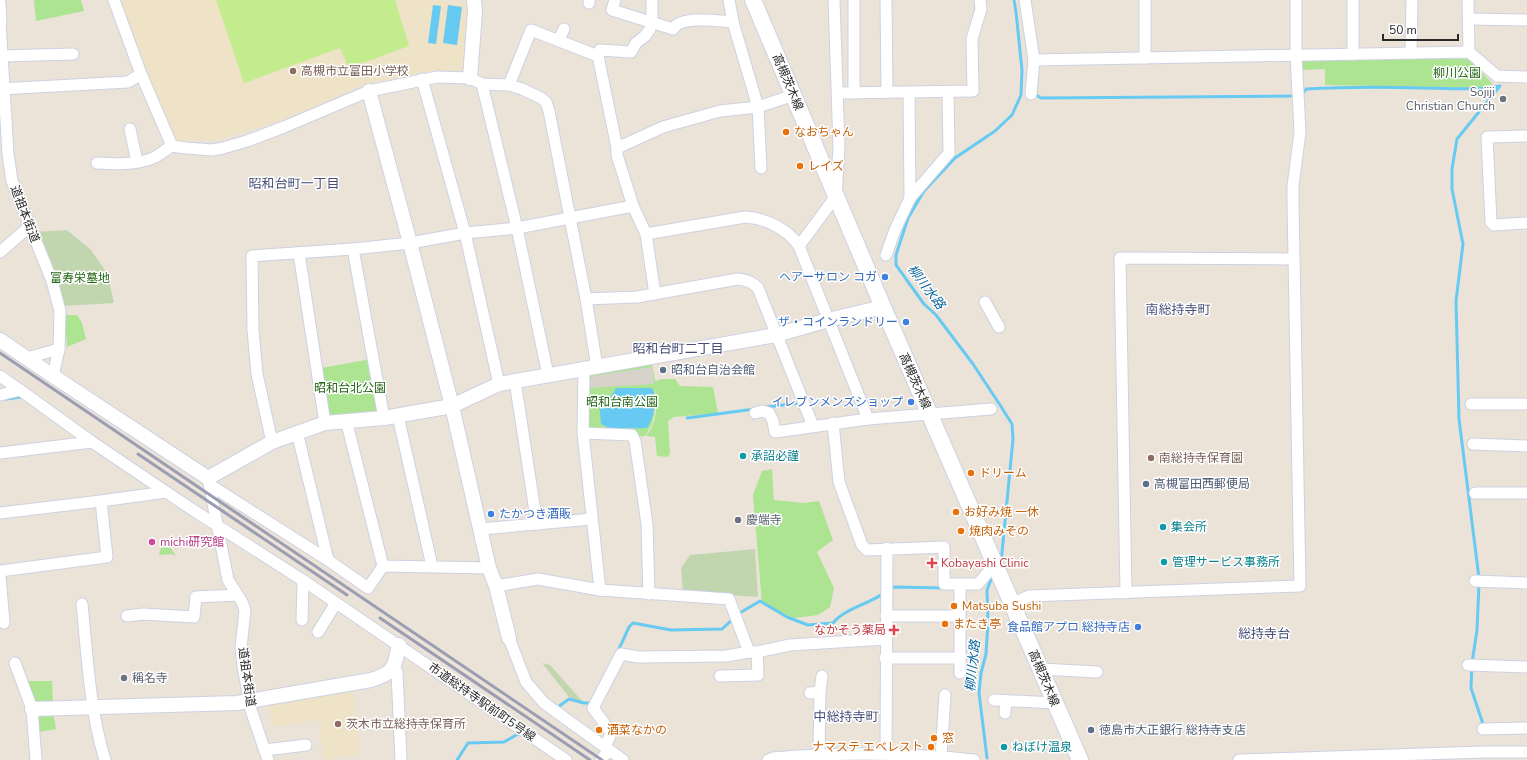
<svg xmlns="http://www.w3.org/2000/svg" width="1527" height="760" font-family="'Nunito Sans','Noto Sans JP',sans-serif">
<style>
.education{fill:#eee2c7}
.green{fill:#ace492}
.cemetery{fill:#c1d6af}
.pitch{fill:#c2ec8d}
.plaza{fill:#d7d3cb}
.water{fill:#67caf2}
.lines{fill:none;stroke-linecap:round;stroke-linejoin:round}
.stream{stroke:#67caf2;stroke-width:3}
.minor-casing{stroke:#ced1e2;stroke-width:13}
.tertiary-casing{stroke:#ced1e2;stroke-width:16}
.secondary-casing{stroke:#ced1e2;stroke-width:18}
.minor{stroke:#fff;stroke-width:11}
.tertiary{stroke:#fff;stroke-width:14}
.secondary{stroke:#fff;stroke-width:16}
.rail{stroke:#9b9eb3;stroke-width:3}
.education-dot{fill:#8d6e63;stroke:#fff;stroke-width:1.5}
.worship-dot{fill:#6b7280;stroke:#fff;stroke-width:1.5}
.food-dot{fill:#e8710a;stroke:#fff;stroke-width:1.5}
.shop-dot{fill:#3f7fe0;stroke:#fff;stroke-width:1.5}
.service-dot{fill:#5c6f8a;stroke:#fff;stroke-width:1.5}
.culture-dot{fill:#0f9aa8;stroke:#fff;stroke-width:1.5}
.hotel-dot{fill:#d1479c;stroke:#fff;stroke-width:1.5}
.health-dot{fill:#e0444e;stroke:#fff;stroke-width:1.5}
.labels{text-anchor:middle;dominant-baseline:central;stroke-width:3;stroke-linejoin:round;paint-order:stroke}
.education-label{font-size:12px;fill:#785e54;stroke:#fff;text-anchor:start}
.park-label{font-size:12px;fill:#256617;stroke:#fff}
.street-label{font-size:12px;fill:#282828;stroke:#fff}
.worship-label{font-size:12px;fill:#5b616d;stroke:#fff;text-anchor:start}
.food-label{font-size:12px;fill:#c56008;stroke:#fff;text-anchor:start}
.shop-label{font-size:12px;fill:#366cbe;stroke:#fff;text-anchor:end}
.service-label{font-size:12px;fill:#4e5e75;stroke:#fff;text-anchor:start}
.culture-label{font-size:12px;fill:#0d838f;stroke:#fff;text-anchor:start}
.hotel-label{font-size:12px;fill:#b23c85;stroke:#fff;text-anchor:start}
.health-label{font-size:12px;fill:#be3a42;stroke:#fff;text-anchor:start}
.neighbourhood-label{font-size:13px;fill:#474f79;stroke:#fff}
.water-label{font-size:13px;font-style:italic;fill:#09659b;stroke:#fff}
</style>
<rect width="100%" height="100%" fill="#ebe3d8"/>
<g class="education">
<path d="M118 0H427L469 3 465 70 420 73 398 78 368 83 288 118 217 140 174 141 146 79Z"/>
<path d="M353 692 360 754 324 760 318 720 273 727 268 704Z"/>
</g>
<g class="green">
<path d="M34 0H81L84 11 36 21Z"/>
<path d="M1305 57 1468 59 1493 84 1481 88 1325 85V69L1302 70V60Z"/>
<path d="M65 315H77L82 323 86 339 67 347Z"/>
<path d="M371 359 378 411 331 417 327 415 321 368Z"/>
<path d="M652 364 655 381 661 379H675L680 386 713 387 718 413 674 417 668 421 670 453 668 457 657 456 655 437 646 436C658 422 657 406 655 389 654 408 658 419 645 436L635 437 585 429 587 379 593 374Z"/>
<path d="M772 469 774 500 804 503 819 501 833 540 817 552 834 588 830 607 818 615 794 618 762 604 753 495 762 471Z"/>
<path d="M165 544 170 547 176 556 171 554 159 555 161 548Z"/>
<path d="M26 681H52L53 704 36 705Z"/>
<path d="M53 712 56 729 40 732 37 715Z"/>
</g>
<g class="cemetery">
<path d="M67 230 91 250 107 273 114 303 63 306 35 232Z"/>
<path d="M755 549 758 597 683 592 681 568 690 555Z"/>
<path d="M542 663 550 665 583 702 569 697Z"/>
</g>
<path class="pitch" d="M216 0H395L409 46 349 68 340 48 244 83Z"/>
<path class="plaza" d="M652 367 654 384 588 388V381L594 376Z"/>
<g class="water">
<path d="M433 5 441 6 436 44 428 43Z"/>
<path d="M448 5 462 7 457 45 443 43Z"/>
<path d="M616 388H650L653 389C657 401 654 418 647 428L611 429 601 424 599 400 604 403 608 402Z"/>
</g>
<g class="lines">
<g class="stream">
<path d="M1304 92 1306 89C1344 87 1384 87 1423 88 1449 88 1474 91 1500 86L1457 139 1452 169V189L1463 244 1456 301 1459 419 1479 578"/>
<path d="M1033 93 1041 98 1294 96"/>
<path d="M6 399 21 397"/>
<path d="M766 407 800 403"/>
<path d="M687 418 755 409"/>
<path d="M1001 563 1013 439 1012 424 1000 405 973 364 936 315 924 304 906 279 896 265V255L908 218 924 191 955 158 995 131 1012 115 1021 95 1022 70 1016 12 1014 0"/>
<path d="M1479 584 1477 630 1472 663 1471 688 1484 727"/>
<path d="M890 589 893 587 944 588"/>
<path d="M738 614 760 601 787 617 808 625 833 623C844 609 869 604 884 593"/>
<path d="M618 651 629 627 633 623 671 630 722 629 734 618"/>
<path d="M558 707 569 699 584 703H593"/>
<path d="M987 758 979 693 981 673 986 654 988 622 987 590 992 577"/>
<path d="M457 760 468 743 504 742 518 734"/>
</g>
<defs>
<g id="minor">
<path d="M114 0 141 74 172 146 186 148 212 150 223 148 247 141 284 127 369 91 437 77 470 78 482 84 509 85 522 89 541 98 546 102 549 111 586 299 597 367"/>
<path d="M615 0 612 10 673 29C681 15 718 21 733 22L758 107 761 168"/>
<path d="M729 0 733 22"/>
<path d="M854 0V93"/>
<path d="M886 0 887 92"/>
<path d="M1025 0 1034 60 1031 94"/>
<path d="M1468 0 1469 52"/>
<path d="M0 3 1 21"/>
<path d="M589 3V0"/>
<path d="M1469 19 1527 20"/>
<path d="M0 21 8 154 12 181 52 281 60 311 59 349 53 376"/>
<path d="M559 40 564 29"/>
<path d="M1411 53 1412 0"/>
<path d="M1353 54V0"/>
<path d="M2 56 73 54"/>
<path d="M598 56 600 50 631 52 636 43 645 36 650 29 652 23V0"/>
<path d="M1145 58V0"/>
<path d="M1034 60 1469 52 1497 76 1527 77"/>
<path d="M422 79 465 233 499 384"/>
<path d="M482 84 517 228 548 375"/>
<path d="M509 85 531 30 598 56 617 148V155L633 206"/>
<path d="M0 89 128 82 141 74"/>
<path d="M838 93 973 91 972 39 981 9 980 0"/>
<path d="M909 93 910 198"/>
<path d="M130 129 137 162"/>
<path d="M1527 136 1487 137 1491 222 1494 225 1527 223"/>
<path d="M617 148 663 127 720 111 758 107 794 95"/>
<path d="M97 163C115 164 136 165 153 158 160 155 166 149 172 146"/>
<path d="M646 234 655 294"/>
<path d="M799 246 836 196 839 146 834 0"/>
<path d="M353 249 384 418"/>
<path d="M0 252 29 227"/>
<path d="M299 253 325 423"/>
<path d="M886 255 895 230 910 198 949 153 948 92"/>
<path d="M586 299 637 297 738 279C747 280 752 282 758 288L813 426"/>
<path d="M985 302 999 327"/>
<path d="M27 358 59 349"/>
<path d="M0 376 20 390"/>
<path d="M515 381 537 524"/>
<path d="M0 395 20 390 92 442 190 508 310 585 566 760"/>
<path d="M1471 404H1527"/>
<path d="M755 413 762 411 769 413 773 421 775 432 868 419 991 409"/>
<path d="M398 416 432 566"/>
<path d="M346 420 383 566 489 568"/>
<path d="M833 423 839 482 862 545 867 550 944 547V584H978L994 565"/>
<path d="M297 432 328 560"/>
<path d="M583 433 632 435 635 441 647 524 649 594"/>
<path d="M272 442 257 374 253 330 252 256 353 249 410 243 465 233 517 228 633 206 646 234 745 217C765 218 788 229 799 246L868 419"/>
<path d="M1473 444 1527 446"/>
<path d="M0 453 92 442"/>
<path d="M208 478 228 580 242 602 245 610 241 648 243 666 251 710 268 760"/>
<path d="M210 485 328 560 368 588 383 566"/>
<path d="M1475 493H1527"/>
<path d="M0 513 101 501 166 492"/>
<path d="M481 529 592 519"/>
<path d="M0 571 107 557 101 501"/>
<path d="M0 576 4 623"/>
<path d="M1475 581 1527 583"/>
<path d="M960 584V673"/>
<path d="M496 586 538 579 600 590 583 433 584 369"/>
<path d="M600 590 729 599 749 652H757L758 675 720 676"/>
<path d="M1126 593 1120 258 1294 259"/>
<path d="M1013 603 1029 596 1300 586 1293 203V186L1300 132 1296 55V0"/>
<path d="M82 604C87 654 90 712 105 760"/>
<path d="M127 616 143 614 194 617 196 597 237 595"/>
<path d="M886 616H960"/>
<path d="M302 620 303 580"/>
<path d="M318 632 336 603"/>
<path d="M509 638 526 682 544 703 623 760"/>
<path d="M757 652 790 645 886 639"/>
<path d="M885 658H960"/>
<path d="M15 663 32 709 36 760"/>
<path d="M1468 665 1527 667"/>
<path d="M394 666 397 672 401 760"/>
<path d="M1041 669 1097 672"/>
<path d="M820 692 822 676"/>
<path d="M810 693 820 692 819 754"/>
<path d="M994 700 1055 703"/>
<path d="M1005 713 1006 701"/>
<path d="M1483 729 1527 728"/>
<path d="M605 747 610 736V731L593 708 621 654 638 657 726 656 749 652"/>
<path d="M265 750 306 745"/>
<path d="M886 753 887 548"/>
<path d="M941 756 945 695"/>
<path d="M601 760 609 750"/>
<path d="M768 760 773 758C841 752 907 753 974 760"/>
<path d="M1239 760 1484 752H1527"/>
</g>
<g id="tertiary">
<path d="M470 78 475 11 474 0"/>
<path d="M369 91 410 243 452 406 489 568 496 586 509 638"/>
<path d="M0 340 53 376 208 478 272 442 325 423 384 418 452 406 499 384 776 335 828 320 883 307"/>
<path d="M32 709 237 703 371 680C395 673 394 668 399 645"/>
</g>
<path id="secondary" d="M753 0 883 307 1080 760"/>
</defs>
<use href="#minor" class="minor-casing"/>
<use href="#tertiary" class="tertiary-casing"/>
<use href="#secondary" class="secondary-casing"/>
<use href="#minor" class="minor"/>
<use href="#tertiary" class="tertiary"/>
<use href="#secondary" class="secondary"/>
<g class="rail">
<path d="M0 353 602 760"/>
<path d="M138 454 347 595"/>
<path d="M380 618 590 760"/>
</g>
</g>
<g class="education-dot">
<circle cx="293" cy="71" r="4"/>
<circle cx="1151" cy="458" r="4"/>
<circle cx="338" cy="724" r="4"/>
</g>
<g class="worship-dot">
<circle cx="1503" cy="99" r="4"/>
<circle cx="738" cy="520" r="4"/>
<circle cx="124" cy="678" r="4"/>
</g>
<g class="food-dot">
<circle cx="786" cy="132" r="4"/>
<circle cx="800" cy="166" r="4"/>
<circle cx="971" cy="473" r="4"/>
<circle cx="956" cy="512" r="4"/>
<circle cx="961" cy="531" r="4"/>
<circle cx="954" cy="606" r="4"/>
<circle cx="945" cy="624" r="4"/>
<circle cx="599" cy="730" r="4"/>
<circle cx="934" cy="738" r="4"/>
<circle cx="931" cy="747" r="4"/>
</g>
<g class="shop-dot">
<circle cx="885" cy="277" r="4"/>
<circle cx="906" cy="322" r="4"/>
<circle cx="911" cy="402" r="4"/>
<circle cx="491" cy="514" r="4"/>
<circle cx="1138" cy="627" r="4"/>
</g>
<g class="service-dot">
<circle cx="663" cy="370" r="4"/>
<circle cx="1146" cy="484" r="4"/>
<circle cx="1091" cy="730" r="4"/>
</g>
<g class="culture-dot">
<circle cx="743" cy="456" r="4"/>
<circle cx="1163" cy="527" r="4"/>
<circle cx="1164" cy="562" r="4"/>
<circle cx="1004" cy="747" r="4"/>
</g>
<circle class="hotel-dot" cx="152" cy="542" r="4"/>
<g class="health-dot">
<path d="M930 557h4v4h4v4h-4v4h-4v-4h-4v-4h4z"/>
<path d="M892 624h4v4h4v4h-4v4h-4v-4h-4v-4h4z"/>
</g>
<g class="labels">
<g class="education-label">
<text x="301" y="71">高槻市立富田小学校</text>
<text x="1159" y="458">南総持寺保育園</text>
<text x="346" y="724">茨木市立総持寺保育所</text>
</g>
<g class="park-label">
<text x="1457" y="73">柳川公園</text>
<text x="80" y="278">富寿栄墓地</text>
<text x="350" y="388">昭和台北公園</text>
<text x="622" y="402">昭和台南公園</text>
</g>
<g class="street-label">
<text transform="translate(788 82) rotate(67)">高槻茨木線</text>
<text transform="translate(25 214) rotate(69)">道祖本街道</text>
<text transform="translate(915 381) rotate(66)">高槻茨木線</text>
<text transform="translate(247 677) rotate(82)">道祖本街道</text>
<text transform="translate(1044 678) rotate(67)">高槻茨木線</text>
<text transform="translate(482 702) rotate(35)">市道総持寺駅前町5号線</text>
</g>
<g class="worship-label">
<text x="1495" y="92" text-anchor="end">Sojiji<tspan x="1495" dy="14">Christian Church</tspan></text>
<text x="746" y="520">慶端寺</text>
<text x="132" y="678">稱名寺</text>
</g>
<g class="food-label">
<text x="794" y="132">なおちゃん</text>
<text x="808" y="166">レイズ</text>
<text x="979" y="473">ドリーム</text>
<text x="964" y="512">お好み焼 一休</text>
<text x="969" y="531">焼肉みその</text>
<text x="962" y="606">Matsuba Sushi</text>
<text x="953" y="624">またき亭</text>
<text x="607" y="730">酒菜なかの</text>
<text x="942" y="738">窓</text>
<text x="923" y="747" text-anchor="end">ナマステ エベレスト</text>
</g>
<g class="shop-label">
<text x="877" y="277">ヘアーサロン コガ</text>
<text x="898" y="322">ザ・コインランドリー</text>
<text x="903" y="402">イレブンメンズショップ</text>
<text x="499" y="514" text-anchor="start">たかつき酒販</text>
<text x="1130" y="627">食品館アプロ 総持寺店</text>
</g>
<g class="service-label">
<text x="671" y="370">昭和台自治会館</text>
<text x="1154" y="484">高槻富田西郵便局</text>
<text x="1099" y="730">徳島市大正銀行 総持寺支店</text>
</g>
<g class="culture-label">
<text x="751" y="456">承詔必謹</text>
<text x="1171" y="527">集会所</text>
<text x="1172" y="562">管理サービス事務所</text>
<text x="1012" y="747">ねぼけ温泉</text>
</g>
<g class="hotel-label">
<text x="160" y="542">michi研究館</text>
</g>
<g class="health-label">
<text x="941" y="563">Kobayashi Clinic</text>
<text x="886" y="630" text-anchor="end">なかそう薬局</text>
</g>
<g class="neighbourhood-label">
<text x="294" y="184">昭和台町一丁目</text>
<text x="1178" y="310">南総持寺町</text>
<text x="678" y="349">昭和台町二丁目</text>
<text x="1264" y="634">総持寺台</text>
<text x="846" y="717">中総持寺町</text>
</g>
<g class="water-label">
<text transform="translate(926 287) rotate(53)">柳川水路</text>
<text transform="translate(973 666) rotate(-84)">柳川水路</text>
</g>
</g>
<path d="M1383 34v6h75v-6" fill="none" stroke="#282828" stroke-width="2"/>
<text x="1389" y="34" font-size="12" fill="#282828" stroke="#ffffff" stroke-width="3" paint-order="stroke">50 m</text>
</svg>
